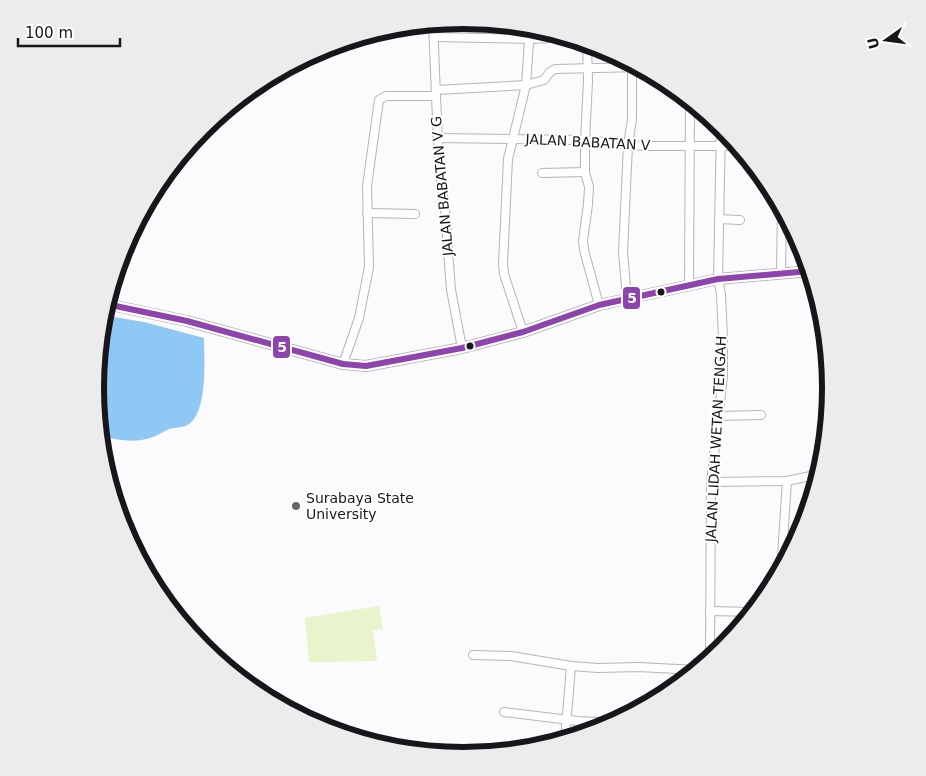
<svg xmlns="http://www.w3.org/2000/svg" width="926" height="776" font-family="'DejaVu Sans',sans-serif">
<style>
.green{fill:#e7f4cc}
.water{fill:#90c8f5}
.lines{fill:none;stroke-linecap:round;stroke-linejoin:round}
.street-casing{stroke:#b6b4b7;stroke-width:10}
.secondary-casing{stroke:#b6b4b7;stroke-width:12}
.street{stroke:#fefeff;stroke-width:8}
.secondary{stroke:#fefeff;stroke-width:10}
.bus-1-casing{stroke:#fff;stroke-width:10}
.bus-1{stroke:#8e44ad;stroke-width:6}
.bus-dot{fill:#18161a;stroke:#fff;stroke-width:2}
.poi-dot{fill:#676669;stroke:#fff;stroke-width:2}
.labels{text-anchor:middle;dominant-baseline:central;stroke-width:4;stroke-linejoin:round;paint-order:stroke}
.street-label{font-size:14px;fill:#18161a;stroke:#fff}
.poi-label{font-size:14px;fill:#18161a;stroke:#fff;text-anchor:start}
.rim{fill:none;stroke:#18161a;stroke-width:6}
.line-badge{stroke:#fff;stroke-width:2}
.badge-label{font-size:14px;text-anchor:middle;font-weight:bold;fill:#fff}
</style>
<rect width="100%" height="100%" fill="#fbfafc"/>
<path class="green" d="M379 606 383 629 373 631 377 659 375 661 309 662 305 618Z"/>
<path class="water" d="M102 315 144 322 204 338C204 358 209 415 186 426 181 428 173 427 167 430 161 433 153 438 146 439 131 443 115 439 100 436L95 388Z"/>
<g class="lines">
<defs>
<g id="street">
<path d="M433 23 439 168 445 210 451 290 462 348"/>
<path d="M434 37 530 39 569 37"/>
<path d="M587 43 588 81 585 140V172L589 187 588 204 583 241 584 250 599 305"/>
<path d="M436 90 526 85 544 80 550 72 555 69 639 67"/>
<path d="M437 138 585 140 643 146H738"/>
<path d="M542 173 585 172"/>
<path d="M367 213 415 214"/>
<path d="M719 219 740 220"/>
<path d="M781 273 782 209"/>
<path d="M689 285 690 101"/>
<path d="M627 298 623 252 628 145 632 119V63"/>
<path d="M523 332 504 274 503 264 508 159 526 85 530 27"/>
<path d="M343 364 359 318 369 267 367 186 379 100 386 96H436"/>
<path d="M718 416 761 415"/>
<path d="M711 482 787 481 820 474"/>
<path d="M781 571 787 481"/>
<path d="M710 611 753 612"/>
<path d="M473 655 511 656 571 666 598 668 638 667 697 670"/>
<path d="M710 659 711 482 723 376V338L721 294 718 279 721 126"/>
<path d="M504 712 578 721 614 723"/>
<path d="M565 740 571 666"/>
</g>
<path id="secondary" d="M106 304 187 321 343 364 366 366 462 348 523 332 599 305 718 279 810 271"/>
</defs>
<use href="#street" class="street-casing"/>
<use href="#secondary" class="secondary-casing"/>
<use href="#street" class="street"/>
<use href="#secondary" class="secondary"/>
<defs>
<path id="bus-1" d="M106 304 187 321 343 364 366 366 462 348 523 332 599 305 718 279 810 271"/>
</defs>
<use href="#bus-1" class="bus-1-casing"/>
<use href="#bus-1" class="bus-1"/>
</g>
<g class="bus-dot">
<circle cx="661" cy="292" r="4.5"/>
<circle cx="470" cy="346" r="4.5"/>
</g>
<circle class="poi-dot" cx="296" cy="506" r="5"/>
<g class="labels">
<g class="street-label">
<text transform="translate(588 142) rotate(3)">JALAN BABATAN V</text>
<text transform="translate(442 186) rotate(-95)">JALAN BABATAN V G</text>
<text transform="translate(716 439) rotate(-87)">JALAN LIDAH WETAN TENGAH</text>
</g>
<g class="poi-label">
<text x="306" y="498">Surabaya State<tspan x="306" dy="16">University</tspan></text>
</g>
</g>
<path d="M0 0H926V776H0ZM104 388a359 359 0 1 1 718 0a359 359 0 1 1-718 0Z" fill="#edeced" fill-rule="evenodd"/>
<path class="rim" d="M104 388a359 359 0 1 1 718 0a359 359 0 1 1-718 0Z"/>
<g class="line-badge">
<rect x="622" y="286" width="19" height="24" rx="5" fill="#8e44ad"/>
<rect x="272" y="335" width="19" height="24" rx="5" fill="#8e44ad"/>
</g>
<g class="badge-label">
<text x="632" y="303">5</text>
<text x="282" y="352">5</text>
</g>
<g transform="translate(886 40) rotate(256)" stroke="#ffffff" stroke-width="4" paint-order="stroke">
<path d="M0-4L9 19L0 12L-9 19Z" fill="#18161a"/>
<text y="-8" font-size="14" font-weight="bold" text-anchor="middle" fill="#18161a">U</text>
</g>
<path d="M18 38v8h102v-8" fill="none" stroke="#18161a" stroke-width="2.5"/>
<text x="25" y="38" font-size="15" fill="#18161a" stroke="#ffffff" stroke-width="4" paint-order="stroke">100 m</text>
</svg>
